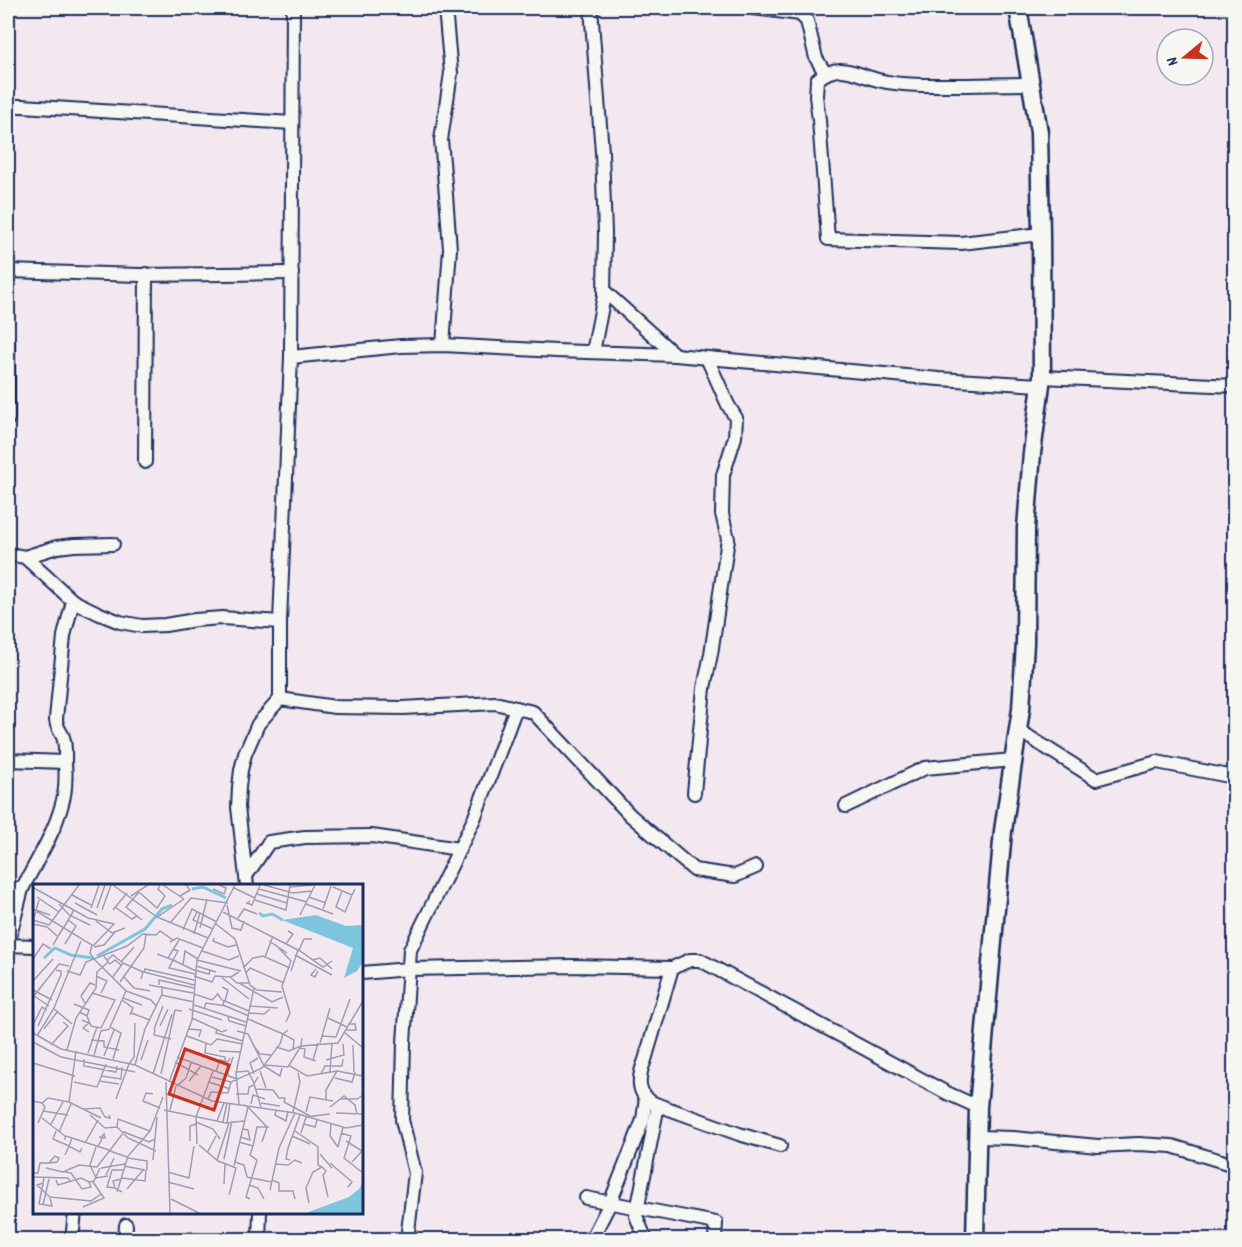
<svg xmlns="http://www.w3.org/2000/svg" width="1242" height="1247" font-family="Dekko,sans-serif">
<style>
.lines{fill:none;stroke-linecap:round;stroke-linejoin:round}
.street-casing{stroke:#1b2f5e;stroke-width:16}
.secondary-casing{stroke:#1b2f5e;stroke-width:21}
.street{stroke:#f6f6f2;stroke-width:12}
.secondary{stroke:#f6f6f2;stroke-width:16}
.inset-river{fill:none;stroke:#7dc5de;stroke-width:3}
.inset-road{fill:none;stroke:#9d9db6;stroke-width:1.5}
.view{fill:#c8321e;fill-opacity:0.15;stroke:#c8321e;stroke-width:3}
.inset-edge{fill:none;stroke:#1b2f5e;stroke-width:3}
</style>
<rect width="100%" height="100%" fill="#f3e7f0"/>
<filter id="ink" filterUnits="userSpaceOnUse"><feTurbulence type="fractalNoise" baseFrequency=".0167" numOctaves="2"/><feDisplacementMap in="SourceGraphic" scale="12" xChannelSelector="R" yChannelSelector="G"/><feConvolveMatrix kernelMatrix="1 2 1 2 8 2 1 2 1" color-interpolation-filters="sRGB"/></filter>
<g filter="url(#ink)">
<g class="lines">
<defs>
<g id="street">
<path d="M591 8 602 152 605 233 604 296 593 352"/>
<path d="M753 8 800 14 807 21 816 58 825 73"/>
<path d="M1031 84C1005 84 978 85 952 85 928 85 902 86 878 80 855 74 838 61 817 80L816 96 819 120 828 239 961 243 1041 234"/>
<path d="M8 106H22L292 123"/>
<path d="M8 271 140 275 292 273"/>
<path d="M604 291 675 355"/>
<path d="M443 345 450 249 446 195 441 140 451 73 445 8"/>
<path d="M291 357 401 346 443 345 556 351 675 355 939 379 1040 385"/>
<path d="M1042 377 1234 386"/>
<path d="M8 419V343"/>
<path d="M145 462 146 274"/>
<path d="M8 554 25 557 73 601 100 614 120 622 142 626 165 625 195 620 222 618 280 622"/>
<path d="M25 557 57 547 74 545 113 544"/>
<path d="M280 699 335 707 403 708 495 703 533 712 630 815 694 870 735 876 756 867"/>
<path d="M1018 730 1096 779 1157 762 1234 777"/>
<path d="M8 760 65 762C65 754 66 745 63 737 60 730 56 727 56 719L64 636 73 601"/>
<path d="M694 793 704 688 711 654 728 539 722 514 723 475 735 437 736 418 728 405 707 358"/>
<path d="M846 806 925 768 1013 760"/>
<path d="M246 876 269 842 305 837 372 836 459 849"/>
<path d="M247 886 238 807 239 787 241 770 245 754 258 724 280 699V622L291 357 293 8"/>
<path d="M8 888 22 889C36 862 54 834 62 804 66 791 66 775 65 762"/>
<path d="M8 943 22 889"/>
<path d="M8 945 34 946"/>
<path d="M672 968 645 1060C637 1079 636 1097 658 1105L739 1134 780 1146"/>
<path d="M362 973 408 969 573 966 672 968 690 960H700L947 1093 978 1107"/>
<path d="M977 1137 1013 1138 1098 1146 1138 1144 1172 1146 1234 1165"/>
<path d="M586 1198 716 1223 715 1240"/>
<path d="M72 1240 75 1212"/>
<path d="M125 1240 126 1225"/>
<path d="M259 1240 260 1212"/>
<path d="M407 1240 415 1173 402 1120 404 1043 410 950 474 819 516 708"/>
<path d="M591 1240 610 1203 643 1120 646 1097"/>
<path d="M646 1240 636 1216 658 1105"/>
</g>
<path id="secondary" d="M975 1240 978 1107 1003 831 1021 709 1025 643 1026 528 1032 453 1042 377 1041 234 1039 132 1018 8"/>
</defs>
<use href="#street" class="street-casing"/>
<use href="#secondary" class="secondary-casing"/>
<use href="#street" class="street"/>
<use href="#secondary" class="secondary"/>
</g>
</g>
<g transform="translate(33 884)">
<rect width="330" height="330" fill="#f3e7f0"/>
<path d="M283 31 313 42 330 41V78L324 87 311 94 320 64 249 36ZM330 295V329H273L316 313 327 304Z" fill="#7dc5de"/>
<path class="inset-river" d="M159 5 170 3 193 14M226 29 230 32 239 30 250 36M64 72 112 45 129 25 139 21M11 74 22 64 38 71 60 74"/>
<path class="inset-road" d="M80 1 124 33 151 15M130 1 151 15M231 1 260 9 279 7M257 3 279 1M300 3 319 11 322 5M1 4 55 34 81 40 60 62M201 4 222 14M180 5 191 10 193 4 186 1M226 5 274 18M309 7 303 23 312 28 319 11M224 10 254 19M39 11 58 21M98 12 115 1M147 12 157 6 153 1M4 13 26 28M276 13 293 19M6 16 3 26 17 31M222 16 253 26 257 1M217 17 214 19 219 21 227 1M42 19 64 31M26 20 36 31 57 41M273 20 300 30M194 21 199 44 208 46 211 37M82 23 99 35 104 32M58 24 66 1M64 24 72 1M0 25 59 61 57 69 61 75 93 107 77 143 88 149 80 175M290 25 298 2M69 26 78 1M80 26 94 9M3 28 0 36 16 41 46 1M164 28 160 36 180 45M190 28 267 67 290 83 299 77M267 31 282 1M124 33 175 54M205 34 211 25 224 30M109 36 93 23 106 8 124 24 132 12 125 5 127 1M63 37 79 49 92 44M137 39 158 14 195 19M0 40 14 43 24 52M183 40 202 55 217 101 224 106 249 108M167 44 174 15M30 45 41 26M150 46 159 25 184 38M161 50 167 29M181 54 180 57 195 63 203 61M236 57 254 69M137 58 144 54 170 64M32 60 43 42 35 36M253 60 260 50 255 47M20 61 30 44M243 61 258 77 249 102 257 129 253 138M61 63 71 61 82 48M266 66 271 55H279M169 67 196 76 206 72M124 70 140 76 145 67 140 65M70 71 77 80 82 76 88 81M262 71 299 91M232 73 240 52M135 74 146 56M0 75 10 60 18 65M74 76 80 71 90 79M164 76 208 87M279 76 287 74 299 85M88 78 101 63M150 81 152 67 165 75M163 82 183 88M210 84 220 74 230 72 257 84M283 85 278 91 282 93 285 87M34 87 47 91 53 78 94 62 110 50 123 51 127 47 140 56M258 87 265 66M213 89 217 84 251 99M162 90 136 84 140 76 161 86 176 90 177 86M63 92 74 97 68 109M90 92 101 104 117 107M161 92 179 98 182 92 198 93 206 88M187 92 216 115M197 93 204 99H216M79 94 90 79 110 88 108 95M161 96 112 85 111 88 161 101M0 97 20 75M87 98 111 64 113 50M206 99 239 118 250 113M116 101 160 109M126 101V96L161 104M189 103 195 106 192 117M0 106 19 116M93 107 118 116 123 122M184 109 189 116 216 127M161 110 179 116 185 110M128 111 161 118M1 112 16 122M0 113 26 80 36 82M90 114 109 121M89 116 100 124 97 131M191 117 190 121 216 132M52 119 48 112 57 99 62 101M41 120 56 126 54 132M161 121 213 138M216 122 245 124M21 125 39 140M156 125 189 136M171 125 173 119 193 122M47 128 54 132 58 142 68 144 82 116 59 109M98 129 117 136M216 129 231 130 237 125M195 132 196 137 213 142M159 134 189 148 194 146M295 134 314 143M49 136 56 139 50 144 56 148M1 139 9 123 14 126M5 142 28 91V87L23 86M127 142 135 125M11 145 25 127M121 145 130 122M122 145 121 151 138 155M156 145 168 146 166 153M184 145 183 149 210 157M255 146 250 150 261 156 260 166M313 146H323L322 140H315M204 147 215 150 231 182M311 148 330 164M0 149 28 165 102 181 179 217 262 229 313 244 330 241M4 152 21 124 48 57M154 152 178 161 184 155 210 160M289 152 303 153 317 115M58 156 71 157V163L86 166M0 158 28 173 102 188M173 159 172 169 192 173V177M287 159 297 124M18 161 35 142 30 138M220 161 227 170 238 171M320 161 321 188M243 163 256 167 268 162 269 154M267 164 272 165 271 173 280 176M34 166 43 134 63 104 64 88 75 78M43 167 36 218 50 225 67 224 72 233 77 234 76 231M186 167 208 168M55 169 64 143M61 171 68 147 77 145M71 172 81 146M144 173 204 195M51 175V182L83 188 84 182M108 176 115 156M293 176 311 171 310 160M283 177 280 176 285 159M142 178 165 191M0 179 42 192M96 180 101 173 102 139M102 181 112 145 129 110V102M232 181 255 183 268 162 305 159 330 117M231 182 247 192 249 184M257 182 274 192 304 187 293 206V216M227 187 233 204M304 187 330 192M183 188 187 176 195 178 197 174M204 188 215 187 221 199M297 188 299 159M120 190 139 130M128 190 142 126 149 127M221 190 217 179 225 174M288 190 292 182H309L310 175M68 192 88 195 89 183M194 192 200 173M179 193 198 198M225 193 221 200 228 223M302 194 319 198 322 188M66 197 86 200M156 197 168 182M41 198 64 203 73 180M133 198 137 329M136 198 159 136 164 76 202 1M176 198 197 205M144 202 153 194 158 179M223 205 240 206 246 214H252L251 218 277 232M120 210 113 209 110 217 127 224M203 210H215L216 203 221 201M170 214 180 187M83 215 96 180M175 215 178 208 195 209 198 198 229 184 247 160 250 150 215 135M307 215H324L330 211M0 217 9 219 15 214 36 218M228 219 247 222M206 220 203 189 221 104M218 220 220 211 232 215M215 223 234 243 229 258M297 223 311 212 322 221 324 230M50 225 68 234M131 226 193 239 211 237M137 226 143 202M243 226 242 231 253 237 255 227M10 227 35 231M260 228 267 198 265 189M273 228 277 213 300 217M303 229 330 230M57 231 72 244 84 243M9 234 32 252V256M184 237 191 219M163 238 180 245 187 255M190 238 194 219M5 239 12 223 9 219M194 239 197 219M18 240 30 218M271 240 282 243 284 236M298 240 297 252 305 263M23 247 20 255 36 262 39 254 33 252M117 247 85 235 84 243 95 254 123 267M262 247 285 263V281L289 283 280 288 273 304 276 319M26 248 38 220M268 249 273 233 297 230M308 249 318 252 311 274 330 289M259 252 277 260M207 253 217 256 215 246 209 245M39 254 76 266M157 257V242L163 240M313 257 329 267 319 278M206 258 220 262 217 271 224 276 213 313 217 315M52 259 65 236M164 260 163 233 170 214M166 261 185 277 203 284 196 311M220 262 224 243H236M63 263 57 281 63 294 75 292M65 263 66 260 68 257 69 254V252L71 250 72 254H71L69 253H66M305 263 310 243M77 267 94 273M174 269 183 252M287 270 299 284M32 271 36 262 47 268 49 264M21 273 16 279 24 278 26 274 21 272M95 274 114 277V286M191 275 199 237M120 276 124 233M184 276 196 239M257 276 253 275 255 264 267 231M202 278 211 281 214 293 218 294M297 279 319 298 315 303M243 280 255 281 262 276 269 279M91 282 112 286M201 282 215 223 211 221M289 283 293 287 290 291 295 313M13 284 30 288 46 281 64 283 91 248 116 258 122 255M68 284 92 280M32 288 38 289 49 305 58 303 56 298 61 297 67 284M135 288 156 294 161 262M0 289H5L7 279H17M73 291 81 274M0 293 35 294 38 298M11 294 6 320 19 322 17 314M89 294 112 297 113 286M218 294 239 298M88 295 80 297 82 304 89 308M23 296 25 301 48 294 56 298M239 296 246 299V307H260L262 315M135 298 161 305M10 299 4 301 17 313 58 317 68 310M191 300 192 280M216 301 225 304 231 315M82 304 74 303 79 286H90M94 305 111 285M237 306 246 264 262 229M84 308 95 272 117 247 130 213M138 315 166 329M10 321 16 295M50 323 71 314 60 298"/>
<path class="view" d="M152 165 196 181 181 226 136 210Z"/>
<rect width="330" height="330" class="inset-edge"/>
</g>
<rect width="1242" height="1247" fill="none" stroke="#f6f6f2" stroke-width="30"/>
<rect x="15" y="15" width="1212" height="1217" fill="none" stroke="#1b2f5e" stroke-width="2" filter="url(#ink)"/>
<g transform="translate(1185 57) rotate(251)"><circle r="28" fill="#f6f6f2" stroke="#9ea6b7" stroke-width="1.5"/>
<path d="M0-4.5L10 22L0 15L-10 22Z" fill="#c8321e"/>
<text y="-9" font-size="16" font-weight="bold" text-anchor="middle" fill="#1b2f5e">N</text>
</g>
</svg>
